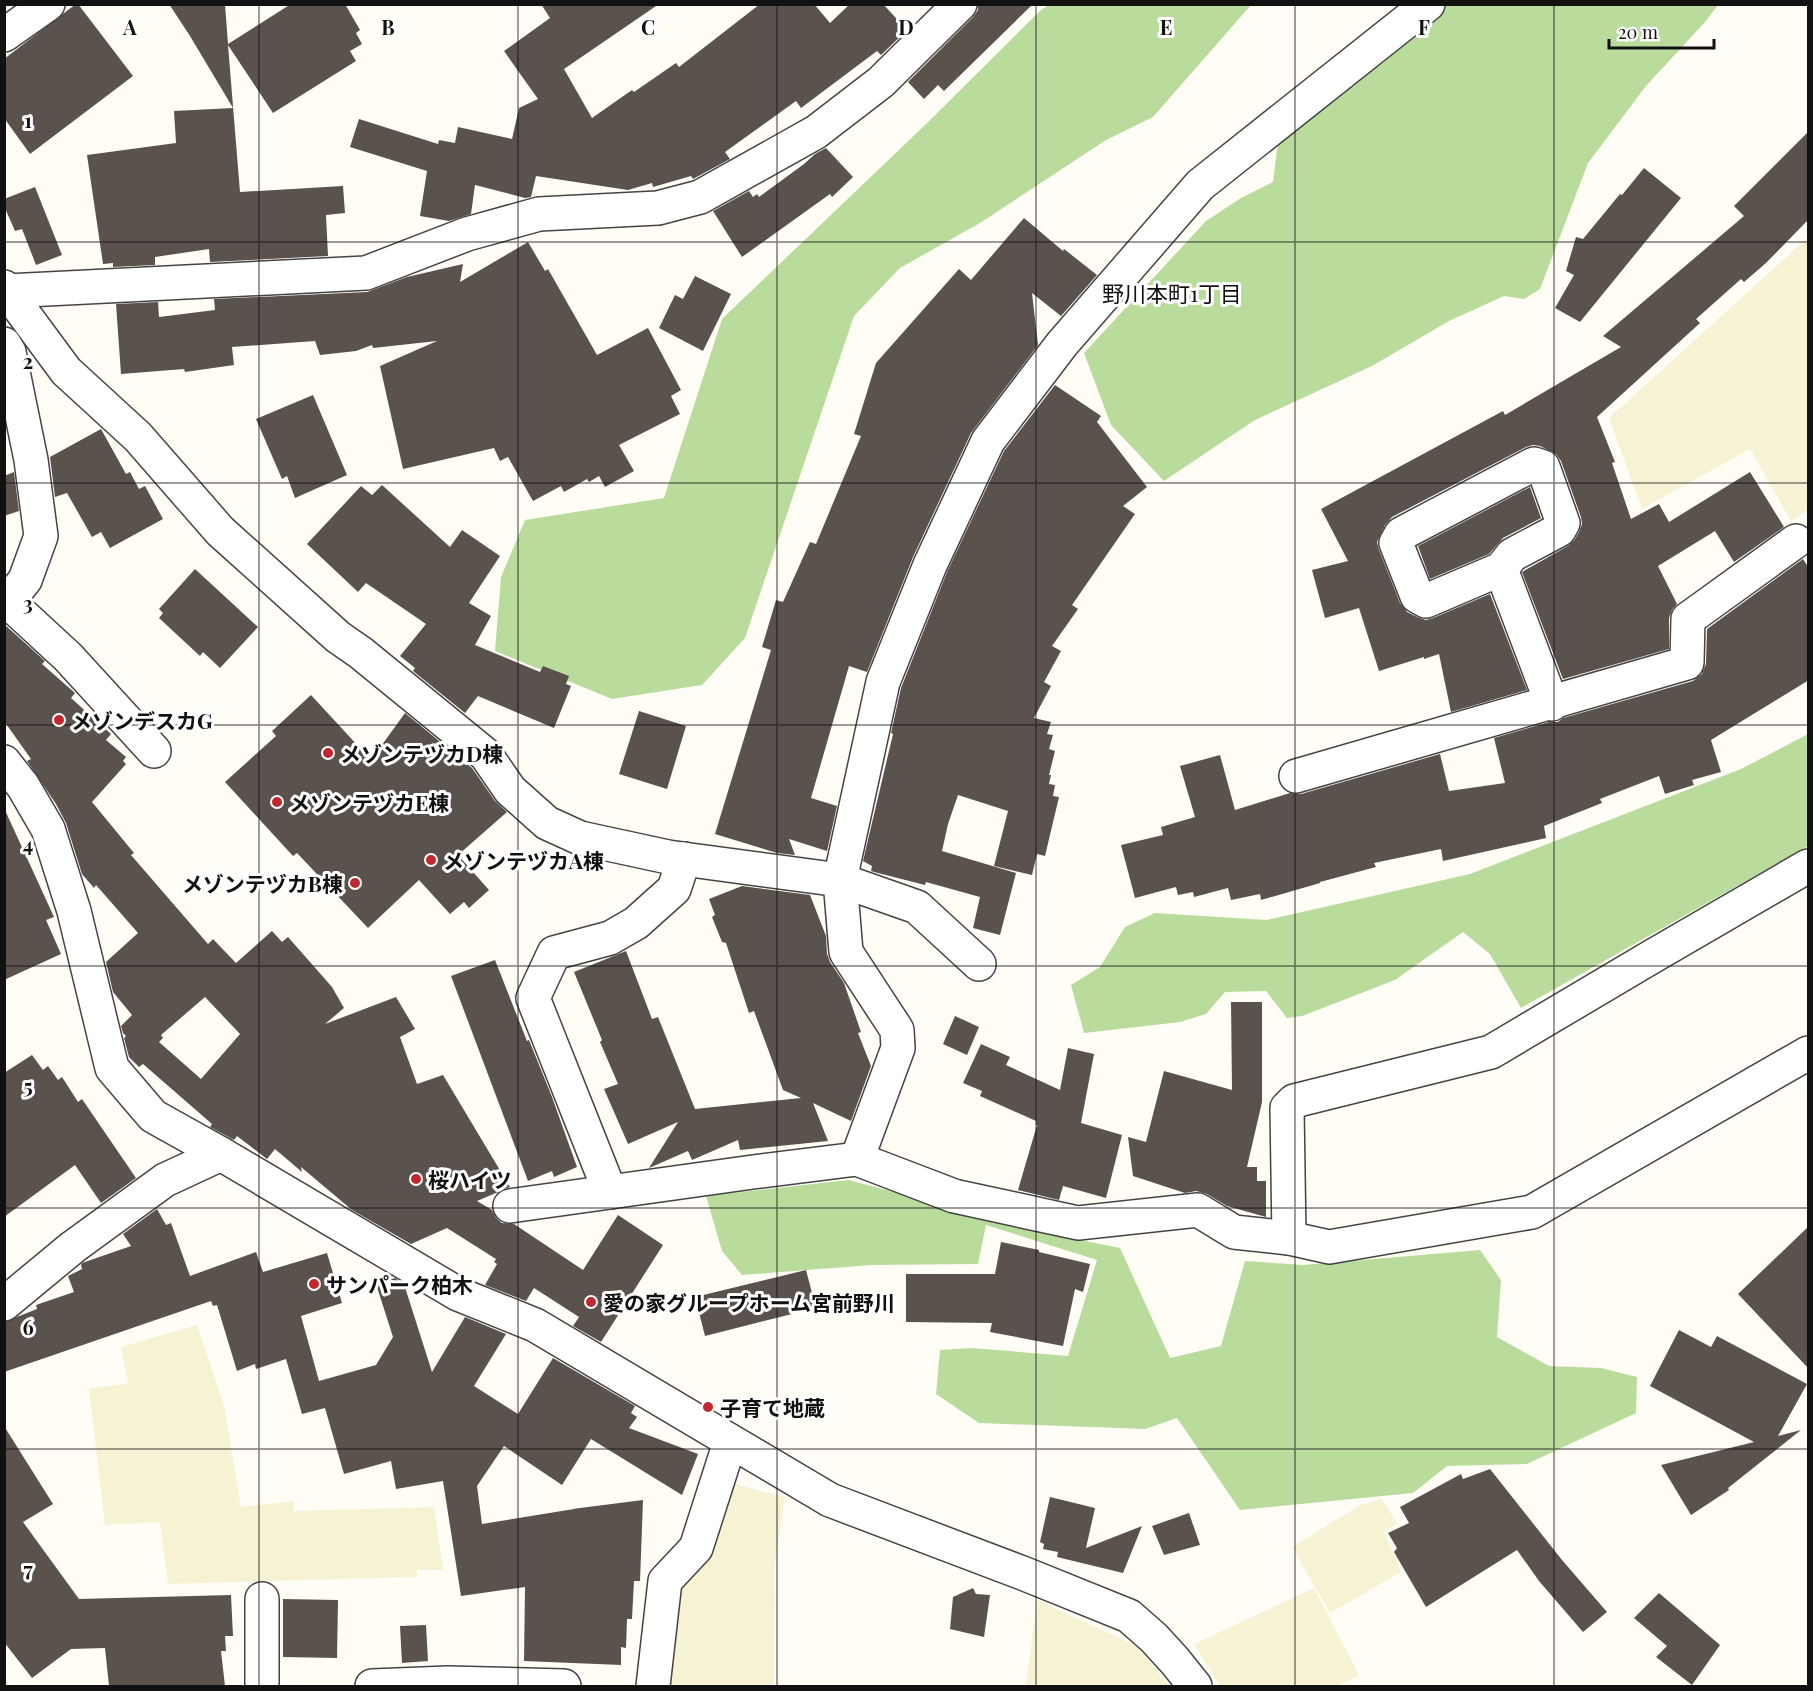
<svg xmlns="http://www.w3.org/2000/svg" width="1813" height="1691" font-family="'Playfair Display','Noto Sans JP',serif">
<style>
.farmland{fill:#f6f3d4}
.forest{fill:#b9dc9c}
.building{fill:#5a524d;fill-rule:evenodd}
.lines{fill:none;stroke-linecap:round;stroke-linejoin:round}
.minor-casing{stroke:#444;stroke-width:36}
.minor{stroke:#fff;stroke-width:33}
.grid{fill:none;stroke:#111;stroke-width:1.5;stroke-opacity:0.55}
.poi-dot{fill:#c4262e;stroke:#fff;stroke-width:2}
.labels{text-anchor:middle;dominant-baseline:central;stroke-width:6;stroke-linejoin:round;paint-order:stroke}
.poi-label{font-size:21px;font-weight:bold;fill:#111;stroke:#fff;text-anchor:start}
.neighbourhood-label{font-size:22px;fill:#111;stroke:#fff}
.grid-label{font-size:20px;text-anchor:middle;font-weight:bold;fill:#111;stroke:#fff;stroke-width:6;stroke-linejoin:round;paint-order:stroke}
</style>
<rect width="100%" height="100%" fill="#fffdf5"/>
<g class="farmland">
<path d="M1805 240 1808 246V510L1791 521 1750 449 1642 509 1609 418Z"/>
<path d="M197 1325 224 1405 241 1507 294 1501V1511L434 1507 443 1570H417V1577L168 1584 160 1522 105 1525 89 1389 128 1383 121 1347Z"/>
<path d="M732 1483 785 1497 775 1563 774 1686H666L672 1594Z"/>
<path d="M1381 1498 1397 1523 1384 1532 1401 1572 1330 1613 1292 1547 1362 1504H1368Z"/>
<path d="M1314 1588 1359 1675 1337 1686H1220L1194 1644Z"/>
<path d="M1037 1600 1137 1646 1169 1686H1026Z"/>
</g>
<g class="forest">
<path d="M1050 4 1251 5 1153 117 1106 140 980 223 900 268 854 316 745 638 702 685 612 699 495 651 501 577 525 520 664 498 722 319 924 126 1040 11Z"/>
<path d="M1445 5H1718L1705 22 1646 86 1588 163 1540 289 1524 299 1504 296 1449 321 1372 366 1255 420 1164 481 1111 425 1084 353 1206 221 1241 198 1273 182 1279 134Z"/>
<path d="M1808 734V846L1521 1008 1490 954 1463 932 1395 980 1302 1016 1287 1018 1266 991 1225 992 1206 1014 1180 1022 1084 1033 1071 985 1100 967 1125 927 1155 913 1267 920 1470 874 1741 769Z"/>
<path d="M848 1180 1085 1241 1120 1248 1170 1358 1221 1346 1245 1261 1303 1265 1480 1250 1501 1280 1497 1337 1549 1366 1601 1368 1637 1377 1636 1413 1527 1464 1447 1466 1413 1493 1240 1510 1177 1418 1145 1429 979 1423 936 1394 940 1350 972 1348 1068 1356 1097 1260 986 1225 978 1264 872 1265 742 1275 722 1251 706 1196Z"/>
</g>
<g class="building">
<path d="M76 4H78L133 76 30 154 4 118V59Z"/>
<path d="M169 4H225L228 44 291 4H345L360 30 356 33 362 44 350 51 356 61 273 113 228 45 240 192 343 186 345 213 326 215 328 256 210 262 209 249 155 257V265L113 267V263L103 264 87 155 176 143 174 111 233 108 190 36Z"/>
<path d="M541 4H659L564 69 592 118 632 90 634 92 676 63 679 67 760 4H814L830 23 850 4H883L907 30 881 55 877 51 801 108 796 101 725 152 730 159 693 179 691 176 653 187 652 183 628 190 536 176 531 197 525 198 475 185 471 214 449 221 420 216 427 171 350 147 359 119 438 144 439 140 455 143 458 127 512 139 519 108 538 99 504 51 550 18Z"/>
<path d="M978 4H1033L944 91 938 85 924 99 908 82 973 17 978 10Z"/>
<path d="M1809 131V219L1766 263 1744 282 1741 279 1696 319 1700 323 1597 417 1615 462 1612 463 1631 519 1659 504 1669 522 1750 472 1784 527 1734 562 1715 531 1658 566 1677 604 1672 610 1669 618V649L1563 679 1522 572 1568 546 1575 539 1579 532 1582 524 1581 517 1561 461 1556 454 1540 446 1533 445 1526 447 1392 517 1385 525 1377 542 1379 550 1400 603 1407 612 1417 617 1426 620 1433 618 1490 594 1527 690 1451 712 1439 654 1424 659V657L1379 671 1359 608 1325 618 1312 570 1348 561 1321 509 1503 411 1505 415 1621 347 1603 336 1744 216 1734 206Z"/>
<path d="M826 148 853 177 832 197 830 194 742 257 713 211 749 191 753 197 757 194 759 197 804 164 815 154Z"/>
<path d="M1644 168 1681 198 1580 322 1555 308 1574 275 1566 271 1576 237 1583 239 1620 194 1622 195Z"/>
<path d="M35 187 62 255 36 265 22 229 15 231 4 206V199Z"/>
<path d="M1024 218 1063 251 1064 249 1097 275 1061 316 1032 293 1038 345 971 433 913 557 867 672 849 666 811 798 837 806 827 851 789 839 795 855 777 853 715 834 771 650 762 647 776 600 783 602 810 542 816 544 861 436 854 434 876 363 959 269 971 280Z"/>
<path d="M528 242 545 271 548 269 597 355 648 328 681 390 671 396 680 414 619 445 634 471 605 487 599 476 589 482 587 479 564 492 561 486 533 501 508 457 500 461 494 448 403 469 380 366 437 341 373 348 372 345 356 351 320 355 315 341 232 347 234 365 185 372 184 369 121 374 116 304 158 302 159 317 215 310 214 299 367 292 407 277 463 264 460 282Z"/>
<path d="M695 276 731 294 703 351 659 328 675 295 683 299Z"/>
<path d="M1055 385 1101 416 1097 422 1147 487 1123 506 1135 514 1072 605 1078 609 1052 646 1061 651 1044 682 1051 686 1034 718 1051 722 1047 734 1053 735 1049 749 1055 751 1049 775H1051L1049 784 1055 785 1053 796 1059 797 1045 856 1037 854 1032 875 994 866 1008 811 958 795 948 824 942 851 1016 873 1000 935 973 928 980 897 926 882 925 885 874 872 871 871 872 866 863 861 893 734 891 733 901 688 947 572 1004 451Z"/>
<path d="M313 395 347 475 295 498 287 476 282 479 256 419Z"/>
<path d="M101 429 126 474 130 472 139 489 145 486 163 519 110 548 101 532 92 537 67 493 55 497 50 457Z"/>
<path d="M14 472 19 511 4 516V476Z"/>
<path d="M382 485 450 547 462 530 500 556 469 603 491 616 475 645 540 672 543 666 569 676 566 684 571 686 554 728 478 696 465 713 413 671 415 668 400 656 426 624 366 583 358 592 307 544 361 486 372 495Z"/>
<path d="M1530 487 1541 518 1503 538 1489 554 1430 579 1418 546Z"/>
<path d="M1803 559 1809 568V680L1711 740 1721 772 1692 780 1694 785 1665 794 1659 776 1600 799 1602 803 1544 826 1546 838 1443 861 1441 849 1374 863 1376 867 1320 882V883L1261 900 1260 894 1231 900 1228 888 1194 897 1193 892 1178 895 1176 887 1135 898 1121 845 1163 835 1161 827 1195 817 1180 766 1220 755 1235 810 1290 793 1301 794 1440 754 1449 791 1505 783 1494 738 1549 722H1558L1563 718 1693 681 1702 674 1706 664 1707 629Z"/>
<path d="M195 569 258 627 220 668 203 652 200 656 159 618 163 613 159 609Z"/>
<path d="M4 624 45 661 42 664 75 693 71 698 111 734 106 740 126 757 123 761 126 764 92 802 134 853 131 855 208 944 213 939 236 963 272 931 282 942 288 937 332 987 344 1008 325 1024 396 997 415 1029 400 1037 417 1084 443 1075 510 1187 477 1201 492 1210 496 1218 502 1223 514 1224 583 1270 618 1215 663 1245 601 1342 573 1326 579 1317 534 1288 526 1301 485 1285 497 1264 494 1262 496 1259 447 1228 411 1244 352 1210 301 1167 302 1172 275 1149 267 1159 237 1136 234 1140 210 1127 212 1124 143 1064 139 1067 129 1057 124 1038 126 1036 123 1033 121 1026 132 1015 113 992 106 962 138 933 96 885 94 888 82 874 66 823 56 804 27 761 31 759 4 721ZM205 997 240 1034 201 1079 159 1042 163 1038 161 1035Z"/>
<path d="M311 695 371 760 405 713 472 768 495 801 507 812 458 855 489 890 469 908 464 902 450 914 419 880 368 928 297 853 293 856 225 782 276 736 272 731Z"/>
<path d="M639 711 686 726 667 789 619 774Z"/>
<path d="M4 808 54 917 46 920 61 954 4 980Z"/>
<path d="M742 886 810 895 826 936 827 954 830 962 844 983 861 1032 858 1033 871 1066 851 1121 813 1103 828 1141 740 1150 738 1140 692 1160 688 1151 649 1168 678 1122 628 1144 604 1089 618 1084 600 1042 602 1040 574 972 626 951 652 1019 658 1017 695 1109 801 1098 783 1090 754 1011 749 1013 726 943 722 942 712 917 715 915 709 899Z"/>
<path d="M495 960 527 1041 529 1040 552 1097 577 1167 554 1177 552 1171 528 1181 451 976Z"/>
<path d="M1231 1002H1262V1102L1247 1167H1257V1181H1266V1217L1227 1206 1207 1194 1196 1191 1185 1193 1133 1176 1128 1137 1146 1142 1164 1071 1232 1090Z"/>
<path d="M955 1016 979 1027 967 1055 943 1044Z"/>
<path d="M981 1044 1010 1057 1006 1065 1060 1090 1068 1048 1094 1054 1081 1123 1122 1135 1106 1198 1063 1186 1059 1200 1018 1190 1037 1125H1036V1121L980 1096 982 1091 963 1083Z"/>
<path d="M32 1055 43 1070 48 1066 58 1080 62 1077 78 1102 82 1099 136 1178 101 1203 75 1165 4 1217V1073Z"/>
<path d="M157 1209 166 1225 171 1223 190 1276 256 1252 263 1272 327 1253 342 1303 301 1316 319 1381 376 1365 393 1337 376 1284 395 1278 404 1284 432 1372 465 1317 506 1334 474 1386 518 1414 553 1358 635 1406 631 1413 637 1417 629 1428 698 1454 682 1495 591 1439 562 1485 504 1446 477 1486 482 1524 580 1508 643 1500 640 1581H634L632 1619H627L626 1648 621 1647V1665L524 1661 525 1587 461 1596 443 1481 396 1489 391 1461 344 1474 325 1408 302 1414 286 1359 256 1369 255 1364 237 1371 217 1305 213 1306 211 1301 4 1372V1322L37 1309 36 1305 74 1292 68 1276 82 1269 81 1265 82 1263 131 1246 123 1234Z"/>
<path d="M1809 1226V1369L1738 1294Z"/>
<path d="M1001 1242 1039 1250V1252L1090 1264 1083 1292 1075 1289 1063 1346 990 1332 992 1323 906 1322V1274H995Z"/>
<path d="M806 1270 816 1308 705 1336 695 1297Z"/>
<path d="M1679 1330 1711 1347 1717 1336 1807 1384 1778 1436 1801 1430 1728 1488 1729 1490 1691 1515 1661 1465 1754 1442 1650 1386Z"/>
<path d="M4 1426 53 1504 23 1522 79 1599 231 1595 233 1636H225L226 1651H221L225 1686H109L105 1648 71 1649 32 1678 4 1642Z"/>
<path d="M1490 1469 1562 1560 1607 1612 1583 1632 1539 1581 1517 1550 1426 1607 1394 1552 1397 1548 1388 1533 1409 1523 1400 1507 1461 1474 1463 1479Z"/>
<path d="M1050 1497 1095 1508 1086 1548 1142 1526 1123 1573 1057 1557 1058 1552 1043 1549 1044 1544 1040 1542Z"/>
<path d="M1189 1513 1200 1545 1164 1555 1152 1526Z"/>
<path d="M973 1588 976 1594 990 1595 984 1637 950 1629 953 1597Z"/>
<path d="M1659 1593 1720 1645 1692 1685 1656 1657 1667 1646 1634 1618Z"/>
<path d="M283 1599 338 1600 337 1658 283 1657Z"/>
<path d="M426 1625 428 1661 402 1663 400 1626Z"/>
</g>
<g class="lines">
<defs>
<g id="minor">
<path d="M4 35 48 4"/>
<path d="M4 287 66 371 138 437 220 531 338 637 361 653 486 755 510 790 547 823 580 838 668 857 840 880 917 907 979 964"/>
<path d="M7 291 366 273 467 234 539 214 658 208 700 197 816 132 881 82 960 4"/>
<path d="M4 344 9 352 31 460 41 536 25 580 4 606"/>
<path d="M1501 569 1512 555 1559 530 1563 523 1543 467 1534 464 1401 534 1396 543 1417 596 1426 601 1501 569 1552 704"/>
<path d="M4 598 68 657 154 751"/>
<path d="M4 762 23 786 48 829 74 911 112 1068 153 1116 221 1154 458 1294 535 1325 830 1500 1025 1574 1129 1616 1154 1638 1175 1661 1195 1686"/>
<path d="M1296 776 1687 663 1688 619 1796 541"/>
<path d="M857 1159 898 1048 897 1030 846 952 840 880 883 682 930 565 988 441 1062 344 1200 185 1428 4"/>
<path d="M610 1192 533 998 554 953 610 938 636 923 674 889 684 859"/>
<path d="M510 1206 753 1172 857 1159 954 1196 1078 1223 1198 1210 1234 1232 1289 1238 1329 1247 1532 1212 1808 1053"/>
<path d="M1289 1238 1287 1108 1294 1101 1491 1052 1653 956 1808 866"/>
<path d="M4 1304 73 1247 165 1180 221 1154"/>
<path d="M262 1599V1686"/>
<path d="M372 1686 448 1683 564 1686"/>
<path d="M653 1686 665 1581 696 1548 730 1442"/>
</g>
</defs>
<use href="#minor" class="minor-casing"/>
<use href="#minor" class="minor"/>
</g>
<path class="grid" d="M259 4V1686M518 4V1686M777 4V1686M1036 4V1686M1295 4V1686M1554 4V1686M4 242H1808M4 483H1808M4 725H1808M4 966H1808M4 1208H1808M4 1449H1808"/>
<g class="poi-dot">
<circle cx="59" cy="720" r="6"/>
<circle cx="328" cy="753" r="6"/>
<circle cx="277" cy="802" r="6"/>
<circle cx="431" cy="860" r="6"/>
<circle cx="355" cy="883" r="6"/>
<circle cx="416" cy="1179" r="6"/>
<circle cx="314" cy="1284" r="6"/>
<circle cx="591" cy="1302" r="6"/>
<circle cx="708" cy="1407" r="6"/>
</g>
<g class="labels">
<g class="poi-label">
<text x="71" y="720">メゾンデスカG</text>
<text x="340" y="753">メゾンテヅカD棟</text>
<text x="289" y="802">メゾンテヅカE棟</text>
<text x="443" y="860">メゾンテヅカA棟</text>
<text x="343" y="883" text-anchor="end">メゾンテヅカB棟</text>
<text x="428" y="1179">桜ハイツ</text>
<text x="326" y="1284">サンパーク柏木</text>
<text x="603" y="1302">愛の家グループホーム宮前野川</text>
<text x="720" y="1407">子育て地蔵</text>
</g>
<g class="neighbourhood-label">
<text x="1172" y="293">野川本町1丁目</text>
</g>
</g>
<g class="grid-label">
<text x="130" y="35">A</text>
<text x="388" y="35">B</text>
<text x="648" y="35">C</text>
<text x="906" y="35">D</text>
<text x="1166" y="35">E</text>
<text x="1424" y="35">F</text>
<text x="28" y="128">1</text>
<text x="28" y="369">2</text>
<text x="28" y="611">3</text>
<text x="28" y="852">4</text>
<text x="28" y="1094">5</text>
<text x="28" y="1335">6</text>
<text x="28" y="1577">7</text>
</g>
<rect width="1813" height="1691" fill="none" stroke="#111111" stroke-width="12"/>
<path d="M1609 39v9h105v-9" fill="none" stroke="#111111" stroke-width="3"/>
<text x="1618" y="39" font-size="18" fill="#111111" stroke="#ffffff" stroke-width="4.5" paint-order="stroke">20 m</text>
</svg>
